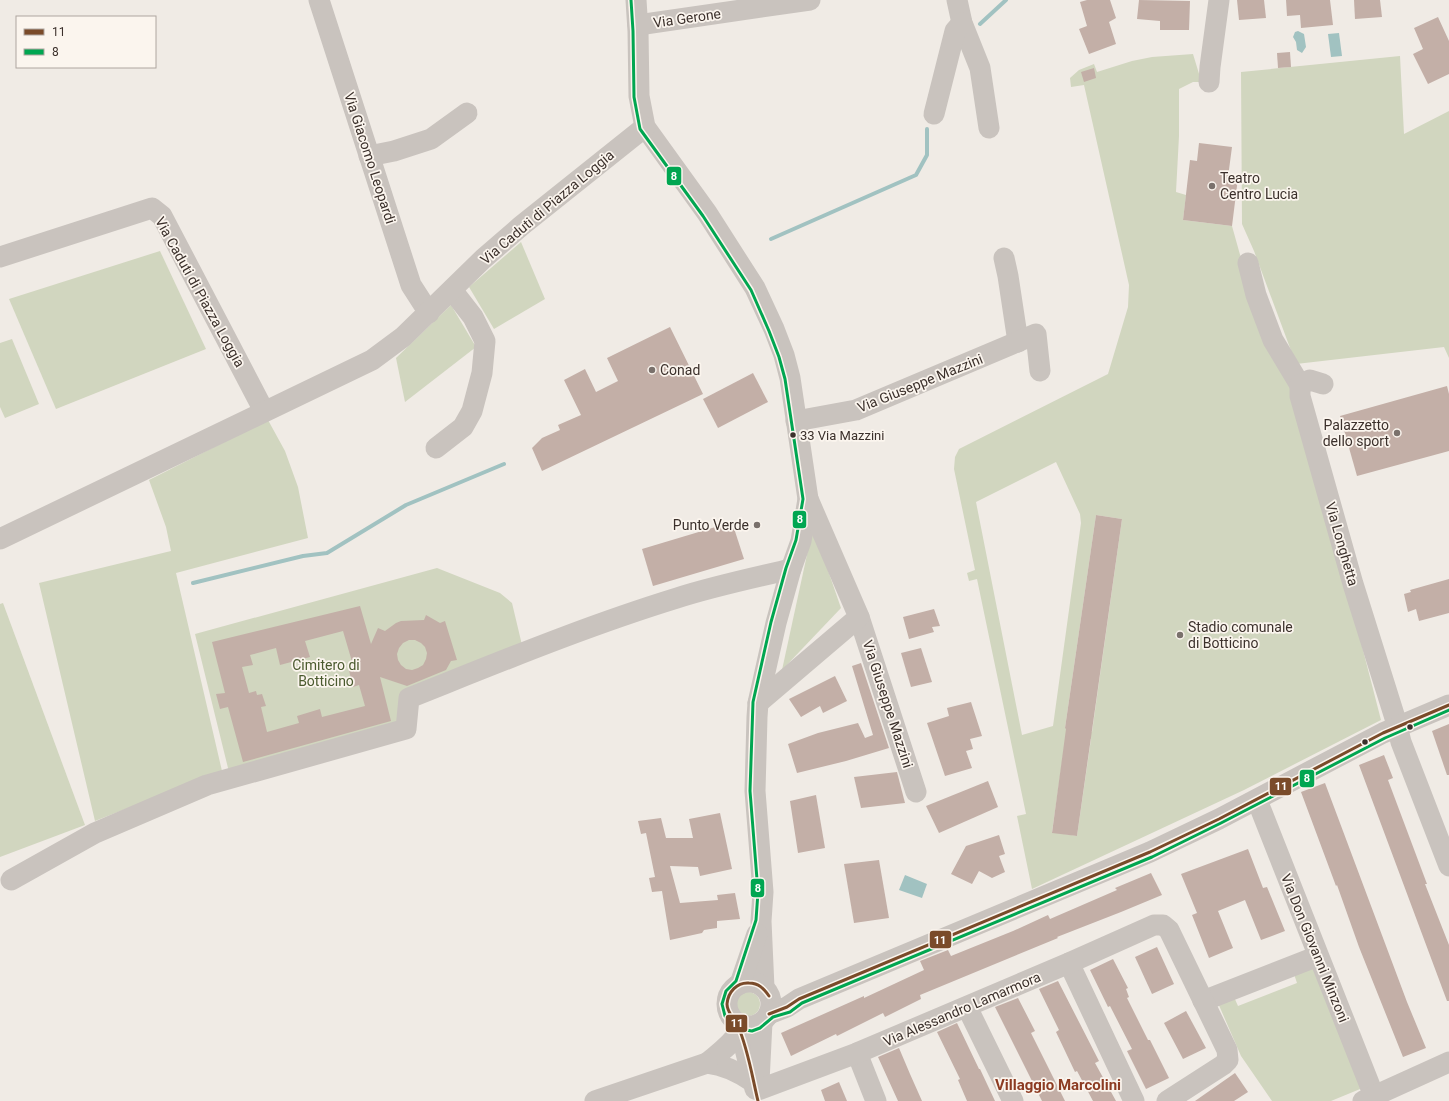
<svg xmlns="http://www.w3.org/2000/svg" width="1449" height="1101" font-family="Roboto,sans-serif">
<style>
.green{fill:#d1d6bf;fill-rule:evenodd}
.water{fill:#a1c2c1}
.lines{fill:none;stroke-linecap:round;stroke-linejoin:round}
.stream{stroke:#a1c2c1;stroke-width:4}
.building{fill:#c3afa7;fill-rule:evenodd}
.minor{stroke:#c9c3be;stroke-width:21}
.bus-1-casing{stroke:#fbf5ee;stroke-width:6}
.bus-2-casing{stroke:#fbf5ee;stroke-width:6}
.bus-1{stroke:#7a4b2a;stroke-width:3}
.bus-2{stroke:#00a651;stroke-width:3}
.poi-dot{fill:#7a716c;stroke:#fbf5ee;stroke-width:1.5}
.bus-dot{fill:#3b302b;stroke:#fbf5ee;stroke-width:1.5}
.labels{text-anchor:middle;dominant-baseline:central;stroke-width:3.5;stroke-linejoin:round;paint-order:stroke}
.bus-label{font-size:13px;fill:#3b302b;stroke:#fbf5ee;text-anchor:start}
.street-label{font-size:14px;fill:#3b302b;stroke:#fbf5ee}
.poi-label{font-size:14px;fill:#3b302b;stroke:#fbf5ee;text-anchor:start}
.park-label{font-size:14px;fill:#4a5a2e;stroke:#fbf5ee}
.neighbourhood-label{font-size:15px;font-weight:bold;fill:#8c3b22;stroke:#fbf5ee}
.line-badge{stroke:#fbf5ee;stroke-width:1.5}
.badge-label{font-size:11px;text-anchor:middle;font-weight:bold;fill:#fff}
</style>
<rect width="100%" height="100%" fill="#f0ebe5"/>
<g class="green">
<path d="M1193 54 1200 77V82H1193L1179 89V136L1176 192 1186 195 1183 220 1232 226 1244 269 1295 386 1381 720 1244 790 1032 889 1017 816 1026 814 977 579 969 581 967 573 975 570 954 469 955 457 959 449 1108 374 1128 307 1129 285 1084 85 1071 87 1070 78 1079 70 1094 64 1097 72 1132 61 1152 57ZM1056 462 1080 514 1081 523 1053 726 1022 735 976 502ZM1096 515 1122 519 1092 732 1065 728ZM1066 735 1091 739 1077 836 1052 832Z"/>
<path d="M1400 56 1404 134 1449 111V358L1444 347 1296 364 1254 251 1242 224 1241 72Z"/>
<path d="M521 242 545 299 494 329 469 287Z"/>
<path d="M160 251 206 349 56 409 9 299Z"/>
<path d="M451 305 476 347 405 402 396 358Z"/>
<path d="M12 339 39 404 5 418 0 407V343Z"/>
<path d="M268 420 285 451 298 487 308 538 176 573 222 771 95 821 39 583 171 551 166 527 149 480Z"/>
<path d="M813 527 841 608 782 670Z"/>
<path d="M437 568 500 593 512 603 522 645 407 693 402 728 229 772 195 634Z"/>
<path d="M3 603 85 825 0 857V604Z"/>
<path d="M1318 965 1365 1087 1331 1101H1272L1241 1056 1218 1003 1234 997 1238 1006 1297 983 1294 974Z"/>
<circle cx="748" cy="1004" r="12"/>
</g>
<g class="water">
<path d="M1298 31 1304 34 1306 47 1302 53 1297 50 1296 42 1293 37 1295 32Z"/>
<path d="M1339 33 1342 56 1331 57 1328 34Z"/>
<path d="M905 875 927 884 922 898 899 890Z"/>
</g>
<g class="lines">
<g class="stream">
<path d="M980 24 1006 0"/>
<path d="M771 239 916 175 927 155V129"/>
<path d="M193 583 303 556 327 553 406 505 504 464"/>
</g>
</g>
<g class="building">
<path d="M1087 0H1110L1116 18 1109 22 1116 44 1089 54 1079 29 1087 26 1080 2Z"/>
<path d="M1139 0 1190 1 1189 30H1160V21L1137 19Z"/>
<path d="M1237 0H1264L1266 18 1239 20Z"/>
<path d="M1286 0H1330L1333 25 1301 28 1300 15 1287 16Z"/>
<path d="M1354 0H1380L1382 17 1355 19Z"/>
<path d="M1438 17 1449 41V74L1428 84 1413 54 1423 49 1414 28Z"/>
<path d="M1290 52 1291 67 1278 68 1277 53Z"/>
<path d="M1094 68 1096 78 1084 82 1081 72Z"/>
<path d="M1199 143 1232 147 1228 177 1238 178 1232 226 1183 220 1190 160 1197 161Z"/>
<path d="M670 327 703 394 542 471 532 448 542 438 560 430 558 425 581 415 564 380 585 369 596 392 618 381 607 358Z"/>
<path d="M753 373 768 402 718 428 703 399Z"/>
<path d="M1447 386 1449 394V451L1357 476 1340 416Z"/>
<path d="M1096 515 1122 519 1077 836 1052 833 1066 729 1065 728Z"/>
<path d="M732 522 744 559 653 586 642 549Z"/>
<path d="M1449 579V613L1419 621 1416 609 1408 612 1404 594 1411 592 1410 590Z"/>
<path d="M360 606 371 644 378 628 385 631 396 623 401 621 424 620 426 615 440 623 445 621 457 660 451 661 446 670 407 686 380 677 391 721 243 762 228 707 220 709 216 694 225 693 212 642ZM343 631 353 665 348 666 353 687 359 685 365 706 322 717 320 709 297 716 299 723 267 732 261 707 266 706 262 694 257 695 256 691 249 693 242 667 253 665 250 655 276 648 280 665 310 657 305 641ZM409 640H415L421 643 425 647 427 653 426 659 423 665 418 668 412 670 406 669 401 665 398 660 397 654 399 648 403 643Z"/>
<path d="M934 609 940 626 932 627 934 632 909 639 903 617Z"/>
<path d="M921 648 932 682 911 687 901 653Z"/>
<path d="M861 663 889 748 846 761 797 773 788 744 818 733 858 723 865 738 873 735 852 666Z"/>
<path d="M835 676 847 701 823 713 820 706 801 717 789 699Z"/>
<path d="M971 702 982 736 970 739 973 749 966 751 972 768 945 776 927 723 949 716 947 708Z"/>
<path d="M1449 724V775H1447L1432 731Z"/>
<path d="M1384 755 1393 778 1388 780 1427 884H1425L1449 945V1001H1447L1359 765Z"/>
<path d="M897 772 905 803 861 808 854 777Z"/>
<path d="M988 781 998 807 939 833 926 806Z"/>
<path d="M1325 783 1407 1002 1426 1048 1403 1057 1359 947 1337 885 1336 886 1301 792Z"/>
<path d="M816 795 825 848 798 853 790 801Z"/>
<path d="M720 813 732 869 700 876 698 867 670 866 680 903 718 900 717 895 735 893 740 919 717 921V928L704 930 702 933 670 940 662 891 652 892 649 878 655 877 646 833 641 834 638 821 661 818 666 838H693L689 819Z"/>
<path d="M999 835 1005 854 999 856 1005 872 992 878 979 871 972 884 951 874 966 846Z"/>
<path d="M1248 849 1263 888 1267 887 1285 931 1261 940 1245 900 1218 911 1233 948 1209 958 1192 915 1197 913 1181 874Z"/>
<path d="M879 860 889 918 854 923 844 864Z"/>
<path d="M1151 873 1162 895 1121 912 1057 937 1058 938 920 995 921 999 885 1017 883 1013 837 1036 836 1034 791 1056 781 1033 864 996V998L924 970 920 961 948 950 951 956 1013 931 1048 915 1050 919 1117 890 1115 888Z"/>
<path d="M1157 947 1174 984 1152 994 1135 957Z"/>
<path d="M1113 959 1128 988 1126 989 1129 997 1127 998 1148 1040H1150L1169 1078 1146 1089 1127 1051 1132 1049 1110 1006 1108 1007 1090 970Z"/>
<path d="M1058 981 1099 1061 1095 1063 1116 1101H1093L1077 1071 1075 1072 1056 1032 1059 1030 1039 989Z"/>
<path d="M1018 998 1035 1031 1031 1033 1065 1101H1042L995 1007Z"/>
<path d="M1186 1011 1206 1048 1183 1059 1164 1023Z"/>
<path d="M957 1023 979 1069H980L995 1101H967L958 1080 960 1079 937 1032Z"/>
<path d="M899 1048 910 1074 922 1101H898L878 1057Z"/>
<path d="M1235 1073 1248 1092 1234 1101H1195Z"/>
<path d="M839 1082 847 1101H825L821 1090Z"/>
</g>
<g class="lines">
<g class="minor">
<path d="M319 0 411 285 429 313"/>
<path d="M636 0 638 31 639 96 645 127 707 213 755 288 774 329 784 355 790 378 808 499 801 541 791 569 776 623 758 703 757 717 755 791 763 892 761 921 764 988"/>
<path d="M957 0 962 23 980 68 989 128"/>
<path d="M638 25 810 0"/>
<path d="M1209 82 1210 67 1219 0"/>
<path d="M934 114 955 31 962 23"/>
<path d="M369 156 394 151 431 139 467 113"/>
<path d="M0 257 152 208 162 216 264 411"/>
<path d="M1004 258 1008 276 1018 342"/>
<path d="M1248 263 1256 295 1273 340 1300 385"/>
<path d="M1323 384 1310 380 1300 385V396L1353 584 1395 718 1401 742 1449 866"/>
<path d="M796 421 856 410 1036 334 1040 371"/>
<path d="M436 448 463 427 472 411 482 373 485 341 473 317 452 290"/>
<path d="M0 539 372 360 403 337 483 259 521 226 645 127"/>
<path d="M859 617 916 792"/>
<path d="M758 703 859 617 808 499"/>
<path d="M1257 800 1374 1096"/>
<path d="M11 880 95 833 207 785 406 729 409 698C497 663 586 626 677 598 714 586 753 578 791 569"/>
<path d="M1069 963 1134 1101"/>
<circle cx="749" cy="1004" r="22"/>
<path d="M740 984 757 934"/>
<path d="M1203 1001 1318 956"/>
<path d="M967 1007 1013 1101"/>
<path d="M769 1014 787 1007 799 999 1150 852 1219 819 1383 733 1449 705"/>
<path d="M737 1023 743 1041 755 1089"/>
<path d="M740 1031C731 1045 719 1053 707 1063 724 1065 739 1072 753 1082"/>
<path d="M857 1053 876 1101"/>
<path d="M759 1082 762 1022"/>
<path d="M758 1090 857 1053 1069 963 1154 925H1163L1169 930 1227 1050 1228 1060 1223 1065 1167 1101"/>
<path d="M595 1101 707 1063"/>
<path d="M1363 1101 1449 1062"/>
</g>
<defs>
<g id="bus-1">
<path d="M769 1014 787 1007 799 999 1150 852 1219 819 1383 733 1449 705"/>
<path d="M758 1101C752 1076 748 1049 738 1026 734 1018 727 1013 727 1004 728 992 737 982 749 983 759 983 764 989 769 996"/>
</g>
<path id="bus-2" d="M631 0 633 31 634 97 640 129 703 216 751 290 769 331 779 357 785 379 803 499 796 540 786 568 771 622 753 702 750 791 758 892 756 920 736 981 726 991 722 1004 725 1016 730 1022 739 1029 752 1031 760 1028 773 1017 790 1012 802 1003 1152 857 1221 823 1385 738 1449 710"/>
</defs>
<use href="#bus-1" class="bus-1-casing"/>
<use href="#bus-2" class="bus-2-casing"/>
<use href="#bus-1" class="bus-1"/>
<use href="#bus-2" class="bus-2"/>
</g>
<g class="poi-dot">
<circle cx="1212" cy="186" r="4"/>
<circle cx="652" cy="370" r="4"/>
<circle cx="1397" cy="433" r="4"/>
<circle cx="757" cy="525" r="4"/>
<circle cx="1180" cy="635" r="4"/>
</g>
<g class="bus-dot">
<circle cx="793" cy="435" r="3.5"/>
<circle cx="1410" cy="727" r="3.5"/>
<circle cx="1365" cy="742" r="3.5"/>
</g>
<g class="labels">
<g class="bus-label">
<text x="800" y="435">33 Via Mazzini</text>
</g>
<g class="street-label">
<text transform="translate(687 18) rotate(-8)">Via Gerone</text>
<text transform="translate(370 158) rotate(72)">Via Giacomo Leopardi</text>
<text transform="translate(547 207) rotate(-40)">Via Caduti di Piazza Loggia</text>
<text transform="translate(200 292) rotate(61)">Via Caduti di Piazza Loggia</text>
<text transform="translate(920 383) rotate(-22)">Via Giuseppe Mazzini</text>
<text transform="translate(1342 544) rotate(74)">Via Longhetta</text>
<text transform="translate(888 704) rotate(72)">Via Giuseppe Mazzini</text>
<text transform="translate(1315 948) rotate(68)">Via Don Giovanni Minzoni</text>
<text transform="translate(962 1009) rotate(-23)">Via Alessandro Lamarmora</text>
</g>
<g class="poi-label">
<text x="1220" y="178">Teatro<tspan x="1220" dy="16">Centro Lucia</tspan></text>
<text x="660" y="370">Conad</text>
<text x="1389" y="425" text-anchor="end">Palazzetto<tspan x="1389" dy="16">dello sport</tspan></text>
<text x="749" y="525" text-anchor="end">Punto Verde</text>
<text x="1188" y="627">Stadio comunale<tspan x="1188" dy="16">di Botticino</tspan></text>
</g>
<g class="park-label">
<text x="326" y="665">Cimitero di<tspan x="326" dy="16">Botticino</tspan></text>
</g>
<g class="neighbourhood-label">
<text x="1058" y="1085">Villaggio Marcolini</text>
</g>
</g>
<g class="line-badge">
<rect x="666" y="166" width="16" height="20" rx="4" fill="#00a651"/>
<rect x="792" y="510" width="15" height="19" rx="4" fill="#00a651"/>
<rect x="1299" y="769" width="16" height="19" rx="4" fill="#00a651"/>
<rect x="1269" y="777" width="23" height="19" rx="4" fill="#7a4b2a"/>
<rect x="750" y="878" width="15" height="20" rx="4" fill="#00a651"/>
<rect x="929" y="930" width="23" height="19" rx="4" fill="#7a4b2a"/>
<rect x="725" y="1014" width="23" height="19" rx="4" fill="#7a4b2a"/>
</g>
<g class="badge-label">
<text x="674" y="180">8</text>
<text x="800" y="523">8</text>
<text x="1307" y="782">8</text>
<text x="1281" y="790">11</text>
<text x="758" y="892">8</text>
<text x="940" y="944">11</text>
<text x="737" y="1027">11</text>
</g>
<rect x="16" y="16" width="140" height="52" fill="#fbf5ee" stroke="#aea6a0"/>
<rect x="24" y="29" width="20" height="6" fill="#7a4b2a" stroke="#aea6a0"/>
<text x="52" y="36" font-size="12" fill="#3b302b">11</text>
<rect x="24" y="49" width="20" height="6" fill="#00a651" stroke="#aea6a0"/>
<text x="52" y="56" font-size="12" fill="#3b302b">8</text>
</svg>
